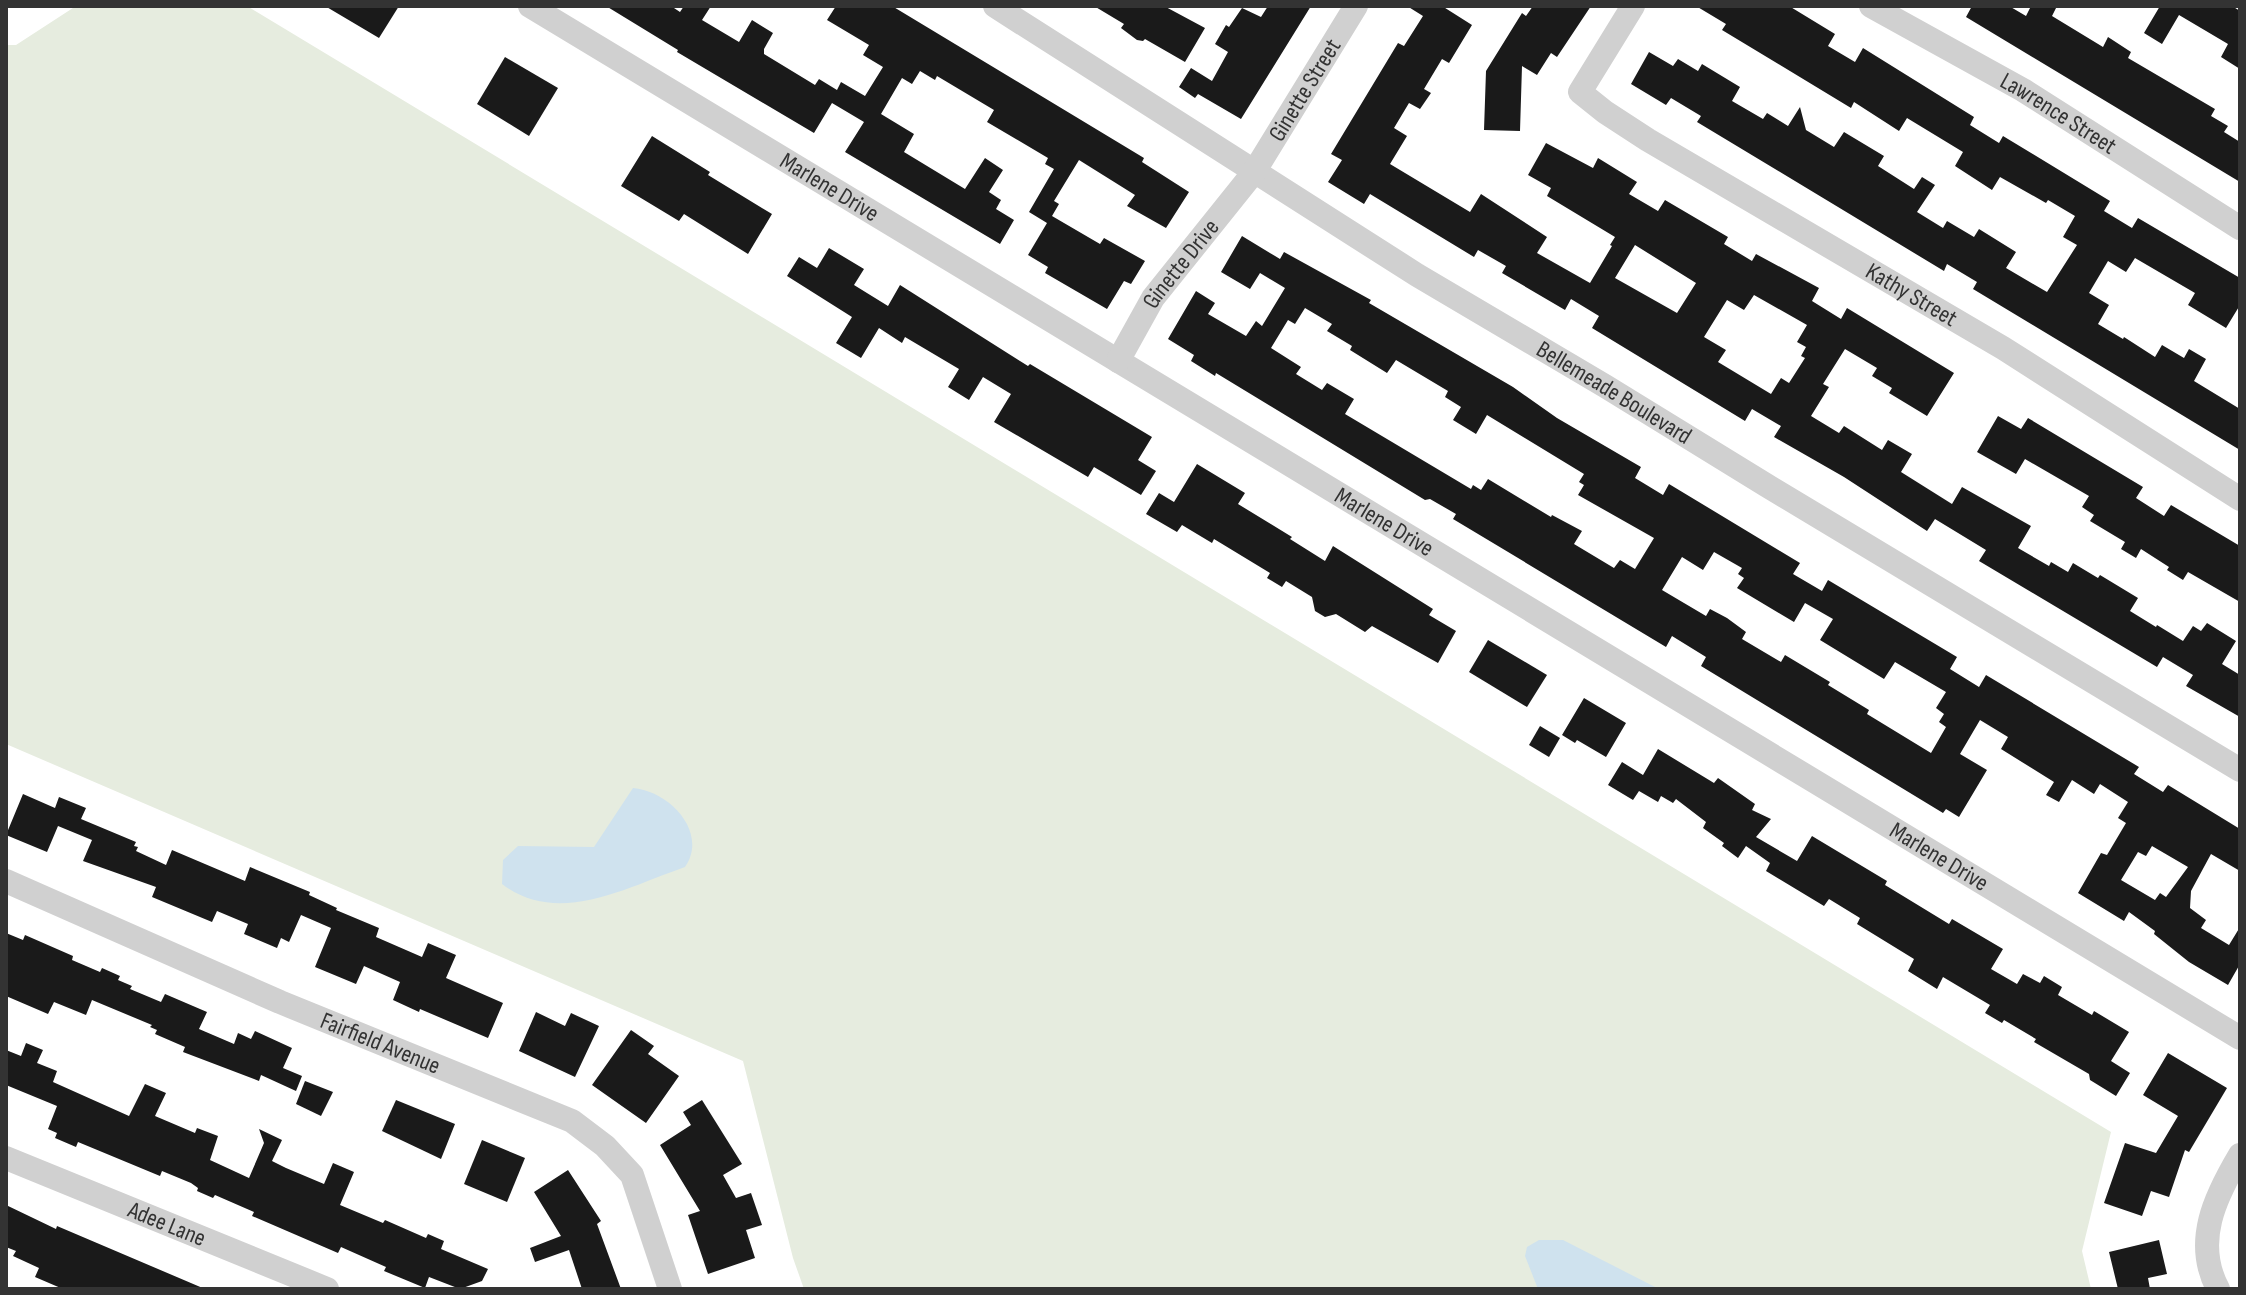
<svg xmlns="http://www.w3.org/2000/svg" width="2246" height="1295" font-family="'Sofia Sans Condensed',sans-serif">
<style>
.green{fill:#e6ecdf}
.water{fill:#cfe2ee}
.building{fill:#1a1a1a;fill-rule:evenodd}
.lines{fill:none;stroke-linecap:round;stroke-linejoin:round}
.street{stroke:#d0d0d0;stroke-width:24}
.labels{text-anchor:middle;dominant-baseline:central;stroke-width:8;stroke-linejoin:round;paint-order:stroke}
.street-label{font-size:24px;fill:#333;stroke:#fff}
</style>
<rect width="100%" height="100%" fill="#fff"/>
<path class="green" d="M76 6H247L2111 1132 2082 1251 2091 1289H804L793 1258 743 1061 6 744V45H16Z"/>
<g class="water">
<path d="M633 788C669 791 709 832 685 867 627 887 558 927 502 884L503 860 518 846 594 847Z"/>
<path d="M1539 1240H1563L1659 1289H1538L1525 1256 1527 1247Z"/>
</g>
<g class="building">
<path d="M325 6H399L379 38Z"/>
<path d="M606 6H671L680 12 684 6H711L702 20 739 42 752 20 773 33 764 49V54L815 85 819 79 837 90 841 82 865 96 883 67 863 55 869 45 827 20 836 6H892L1144 158 1142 162 1189 192 1166 228 1127 206 1135 195 1079 160 1054 201 1059 204 1052 216 1100 244 1104 238 1145 261 1131 284 1124 281 1107 309 1045 273 1048 267 1028 255 1047 223 1029 212 1054 169 1045 164 1048 158 987 122 994 110 937 76 935 80 920 71 912 84 902 78 881 114 914 134 904 152 965 189 985 158 1003 170 989 192 1001 200 996 209 1014 220 1000 244 845 152 864 122 832 103 814 133 677 52 678 50Z"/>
<path d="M1094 6H1164L1205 28 1185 62 1145 39 1143 41 1137 40 1121 28 1124 24Z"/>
<path d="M1268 6H1311L1241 119 1198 94 1195 98 1179 87 1191 68 1212 81 1228 52 1215 44 1226 25 1229 27 1242 8 1261 17Z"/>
<path d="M1407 6H1442L1472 25 1449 63 1442 59 1424 89 1431 93 1420 109 1409 103 1394 128 1407 136 1390 164 1470 212 1481 194 1547 237 1537 253 1590 283 1612 246 1610 245 1615 237 1547 196 1551 188 1528 175 1546 143 1593 168 1598 158 1637 182 1629 194 1658 211 1665 200 1728 237 1724 244 1752 261 1756 254 1819 288 1812 301 1841 319 1847 308 1954 373 1927 416 1889 393 1892 388 1872 376 1877 368 1845 349 1823 384 1829 387 1811 416 1839 433 1844 426 1882 450 1888 440 1912 454 1901 472 1952 504 1962 487 2031 526 2018 548 2049 566 2051 562 2068 572 2073 563 2098 578 2100 575 2138 598 2130 611 2156 627 2157 625 2183 641 2193 626 2201 631 2207 623 2236 641 2222 664 2240 675V717L2186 686 2193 675 2163 657 2157 667 1979 561 1986 550 1935 519 1927 531 1844 477 1774 437 1781 426 1752 409 1745 421 1592 328 1599 316 1571 299 1565 310 1502 273 1506 266 1478 250 1474 257 1370 194 1364 204 1328 182 1342 160 1331 154 1398 43 1404 46 1423 16ZM1635 245 1696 283 1677 313 1615 278ZM1754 295 1807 325 1797 342 1806 347 1801 356 1805 358 1789 383 1781 378 1771 394 1718 362 1726 350 1704 337 1727 300 1744 310Z"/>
<path d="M1533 6H1591L1557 57 1551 53 1537 75 1522 66 1520 131 1484 130 1486 71 1522 13 1526 16Z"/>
<path d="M1696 6H1789L1835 34 1828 46 1855 62 1863 48 1974 117 1970 125 1999 143 2003 136 2110 201 2104 211 2132 228 2138 218 2240 278V305L2226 328 2188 305 2195 293 2135 258 2126 272 2108 261 2089 293 2109 305 2098 324 2123 339 2124 337 2155 357 2162 345 2184 358 2189 349 2206 359 2194 381 2240 409V450L1973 289 1977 282 1947 264 1944 271 1697 122 1701 116 1671 98 1666 105 1631 84 1649 52 1673 66 1678 59 1698 71 1702 64 1740 87 1732 101 1763 119 1767 113 1788 126 1800 107 1806 130 1834 147 1844 132 1884 156 1878 166 1914 189 1922 177 1935 185 1917 212 1943 228 1947 221 1974 237 1979 229 2016 252 2006 268 2047 292 2077 245 2063 237 2075 216 2048 200 2046 203 2000 177 1992 190 1955 166 1963 152 1907 118 1899 131 1854 102 1851 108 1722 30 1726 24Z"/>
<path d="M1972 6H2009L2026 16 2031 6H2057L2052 16 2103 47 2108 37 2131 52 2128 58 2215 109 2211 116 2228 126 2224 132 2240 142V182L1966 17Z"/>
<path d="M2160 6H2232L2240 11V69L2221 57 2228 44 2179 15 2162 44 2144 33Z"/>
<path d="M505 57 558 88 529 136 477 104Z"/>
<path d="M652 136 710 172 708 175 772 214 748 254 684 214 679 221 621 186Z"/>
<path d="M1242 236 1280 259 1284 252 1371 300 1369 303 1513 387 1557 418 1641 467 1635 478 1663 495 1669 484 1800 563 1793 574 1822 591 1828 580 1957 657 1950 669 1979 687 1986 675 2139 767 2134 774 2163 792 2168 785 2240 829V871L2211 854 2191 891 2190 908 2206 920 2201 928 2229 945 2240 927V964L2228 985 2189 962 2154 934 2155 931 2129 912 2124 921 2078 893 2101 853 2107 855 2126 823 2118 818 2128 802 2100 784 2094 794 2072 780 2059 802 2046 795 2054 782 2001 749 2008 737 1980 720 1960 754 1987 770 1959 817 1946 809 1943 813 1701 666 1706 657 1672 636 1666 647 1453 519 1456 514 1430 499 1425 500 1216 373 1215 376 1191 361 1194 355 1168 339 1196 291 1215 303 1208 314 1246 336 1256 321 1262 326 1285 288 1260 273 1250 289 1221 272ZM1305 308 1332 324 1327 331 1352 346 1350 350 1387 373 1396 360 1448 391 1445 397 1461 407 1453 420 1476 434 1487 415 1584 474 1579 482 1584 485 1578 495 1654 538 1635 569 1620 560 1614 568 1574 544 1582 531 1552 515 1551 517 1488 479 1481 490 1473 485 1471 489 1345 414 1354 399 1327 383 1322 390 1296 374 1301 367 1271 348 1288 320 1295 324ZM1714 552 1742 568 1738 574 1744 578 1737 588 1794 622 1805 603 1833 619 1820 640 1884 679 1895 662 1946 692 1936 708 1944 714 1939 722 1946 727 1931 753 1867 714 1869 710 1828 685 1830 682 1785 655 1781 662 1742 639 1746 632 1727 618 1710 609 1706 616 1662 590 1682 557 1703 570ZM2152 846 2188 867 2166 897 2160 893 2155 900 2121 880 2138 852 2146 856Z"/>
<path d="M829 248 864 269 854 285 888 306 900 285 1028 366 1030 364 1152 437 1138 460 1156 471 1141 495 1094 467 1088 477 994 422 1011 394 983 377 969 400 948 387 959 369 905 337 902 343 879 328 861 358 836 343 852 317 787 276 799 257 817 268Z"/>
<path d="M1998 416 2021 429 2028 418 2143 487 2136 498 2164 516 2171 505 2240 546V602L2188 572 2183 580 2167 570 2169 567 2141 549 2136 558 2121 549 2125 542 2090 521 2094 515 2082 507 2089 496 2025 459 2016 474 1977 452Z"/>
<path d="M1197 464 1245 493 1238 504 1292 537 1290 539 1325 561 1333 546 1433 609 1429 615 1456 631 1438 663 1372 626 1365 632 1336 614 1325 617 1315 611 1312 597 1286 581 1282 587 1267 578 1270 573 1214 539 1212 543 1182 525 1177 532 1146 514 1159 493 1174 502Z"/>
<path d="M1488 640 1547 675 1527 707 1469 672Z"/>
<path d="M1584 698 1626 723 1606 757 1577 740 1575 743 1562 735Z"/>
<path d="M1540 726 1560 738 1549 757 1529 745Z"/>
<path d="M1658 749 1714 783 1718 778 1755 804 1752 810 1771 819 1756 837 1797 861 1812 836 1887 881 1885 885 1949 924 1952 919 2003 949 1991 969 2017 984 2023 974 2040 983 2044 976 2062 987 2058 995 2092 1015 2094 1011 2129 1032 2111 1061 2130 1073 2116 1096 2090 1080 2089 1074 2034 1042 2036 1039 2004 1020 2002 1023 1985 1013 1990 1005 1943 977 1937 989 1908 971 1914 959 1857 924 1860 918 1829 899 1824 906 1766 871 1770 863 1746 846 1738 858 1722 846 1724 843 1703 828 1706 822 1676 799 1673 803 1661 796 1658 802 1639 791 1633 800 1608 785 1622 762 1643 775Z"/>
<path d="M23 794 55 808 59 797 86 808 81 819 136 842 134 846 138 847 136 851 166 865 172 850 245 881 250 867 310 892 309 895 337 908 336 910 379 928 376 937 422 957 428 943 456 955 446 978 503 1003 488 1038 420 1009 419 1012 393 1000 400 982 364 966 356 984 315 967 331 928 301 915 289 942 281 938 277 948 244 934 248 924 217 911 212 922 152 897 156 887 83 861 92 840 58 826 47 852 6 835Z"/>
<path d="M6 933 23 940 25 935 73 956 72 960 100 972 102 968 120 976 118 980 132 986 130 989 161 1002 165 994 207 1012 199 1029 234 1044 238 1033 251 1039 255 1031 292 1048 283 1068 302 1076 296 1091 261 1075 259 1081 183 1052 185 1047 155 1034 157 1030 150 1027 152 1025 92 1000 86 1015 54 1002 48 1014 6 996Z"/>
<path d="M536 1012 565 1026 571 1013 599 1026 575 1077 519 1051Z"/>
<path d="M631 1030 654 1046 648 1054 679 1076 646 1123 592 1085Z"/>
<path d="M26 1043 43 1050 37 1063 57 1071 53 1082 129 1116 145 1084 166 1093 155 1116 195 1133 197 1128 218 1136 210 1160 249 1178 264 1143 259 1129 282 1140 272 1161 286 1168 324 1184 333 1163 354 1172 340 1205 383 1223 385 1220 426 1238 428 1234 444 1241 441 1249 488 1269 482 1281 460 1289 429 1277 425 1288 384 1271 386 1267 341 1247 338 1253 252 1216 254 1212 215 1195 213 1198 197 1191 198 1188 191 1183 162 1171 160 1176 78 1142 76 1147 55 1138 57 1133 48 1129 57 1106 6 1085V1050L21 1056Z"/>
<path d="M2168 1053 2227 1088 2189 1152 2185 1150 2169 1197 2151 1191 2142 1216 2104 1203 2125 1143 2156 1153 2178 1116 2143 1095Z"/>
<path d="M305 1081 333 1092 321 1116 296 1104Z"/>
<path d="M396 1100 455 1124 441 1159 382 1131Z"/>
<path d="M702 1100 742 1164 723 1175 736 1198 751 1193 762 1225 746 1230 755 1258 708 1274 688 1215 700 1211 660 1145 691 1125 683 1112Z"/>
<path d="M482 1140 525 1158 507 1202 464 1184Z"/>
<path d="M568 1170 601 1221 597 1224 621 1289H582L569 1250 535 1262 530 1248 561 1236 534 1192Z"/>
<path d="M6 1205 56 1229 57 1226 205 1289H63L35 1277 39 1268 13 1256 16 1251 6 1247Z"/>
<path d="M2159 1240 2167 1274 2148 1278 2150 1289H2118L2109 1252Z"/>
</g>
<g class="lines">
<g class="street">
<path id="s1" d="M530 6 2240 1038"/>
<path id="s2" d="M995 6 1417 275 1605 386 1766 485 2240 770"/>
<path id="s3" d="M1633 6 1580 92 1605 112 1648 140 2003 348 2240 499"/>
<path id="s4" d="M1871 6 2023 90 2240 228"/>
<path id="s5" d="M1118 361 1153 298 1254 172 1356 6"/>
<path id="s6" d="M6 881 280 1002 572 1121 605 1146 632 1175 670 1289"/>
<path id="s7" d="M6 1158 327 1289"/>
<path d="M2218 1289C2193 1242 2215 1197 2240 1155"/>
</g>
</g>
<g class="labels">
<g class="street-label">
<text stroke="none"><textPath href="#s5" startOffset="330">Ginette Street</textPath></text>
<text stroke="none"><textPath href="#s4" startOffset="216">Lawrence Street</textPath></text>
<text stroke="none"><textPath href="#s1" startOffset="350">Marlene Drive</textPath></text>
<text stroke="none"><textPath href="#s5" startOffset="116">Ginette Drive</textPath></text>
<text stroke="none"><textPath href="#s3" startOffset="490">Kathy Street</textPath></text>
<text stroke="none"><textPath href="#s2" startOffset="730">Bellemeade Boulevard</textPath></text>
<text stroke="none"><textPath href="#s1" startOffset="998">Marlene Drive</textPath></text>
<text stroke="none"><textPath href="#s1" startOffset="1646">Marlene Drive</textPath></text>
<text stroke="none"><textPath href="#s6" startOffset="408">Fairfield Avenue</textPath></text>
<text stroke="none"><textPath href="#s7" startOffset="174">Adee Lane</textPath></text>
</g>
</g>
<rect width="2246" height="1295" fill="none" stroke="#333333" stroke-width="16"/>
</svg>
